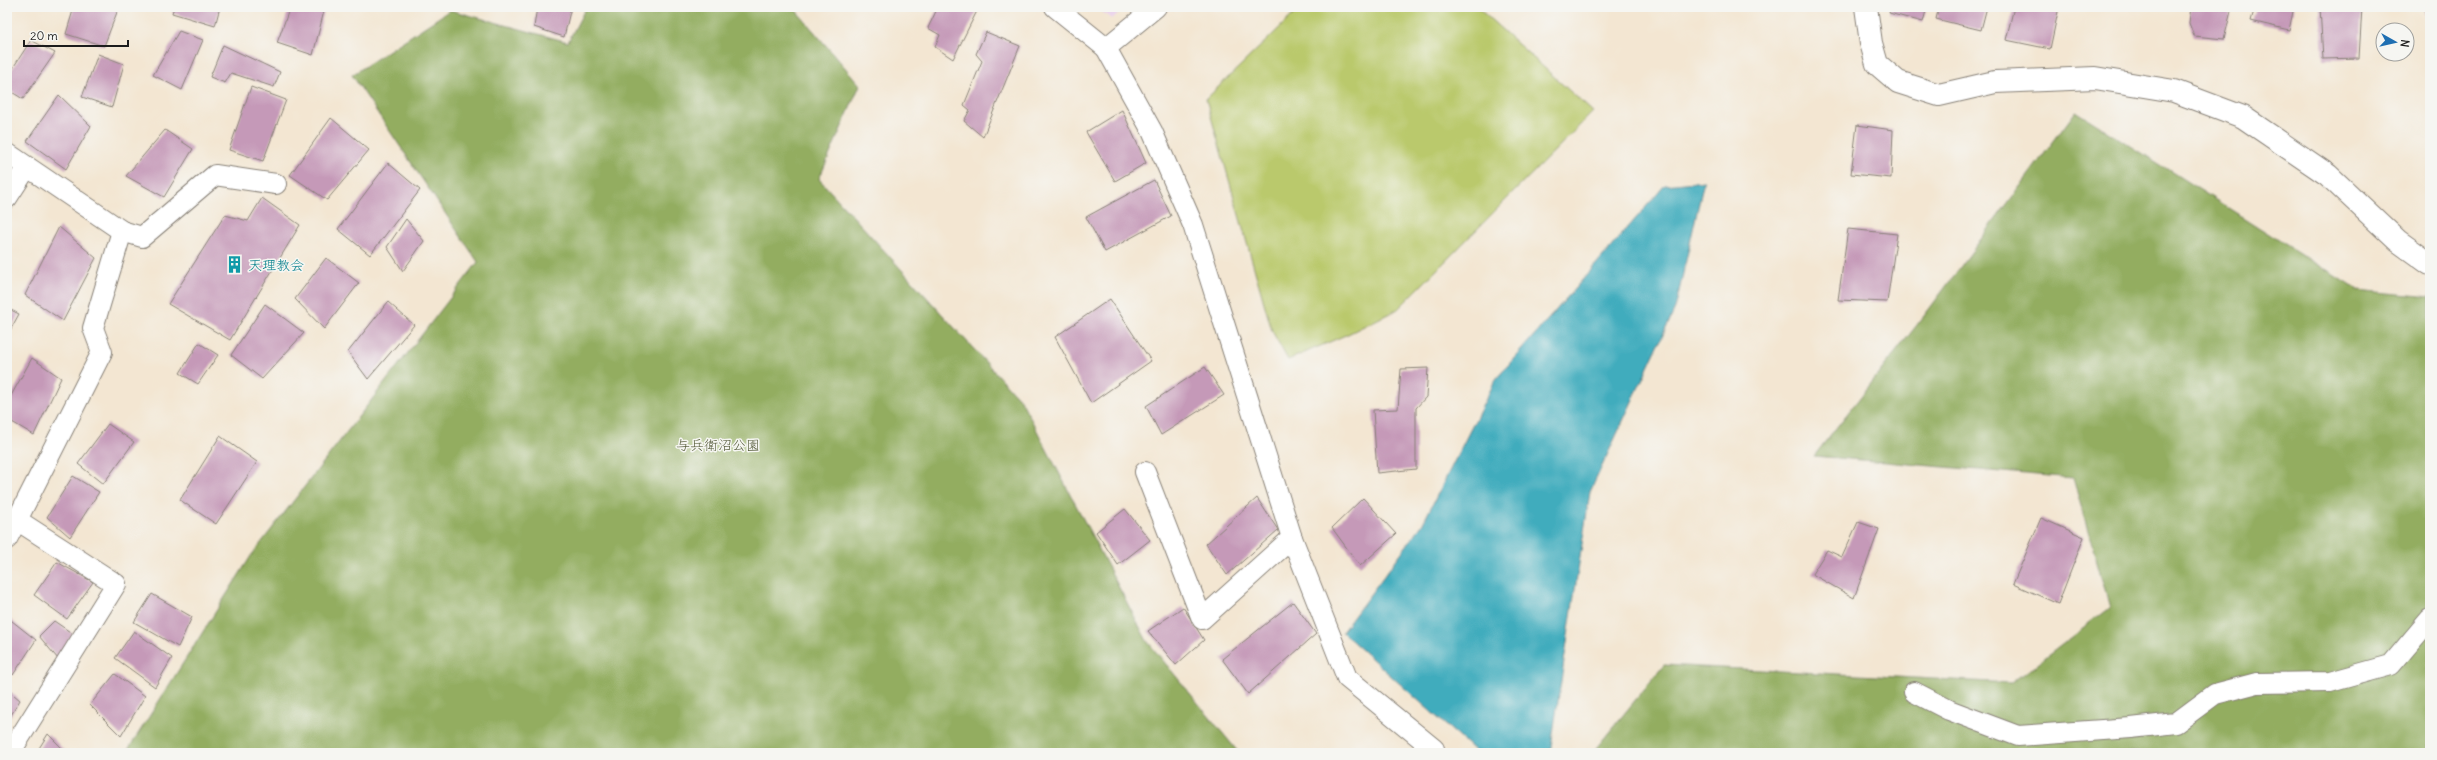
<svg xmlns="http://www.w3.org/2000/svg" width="2437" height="760" font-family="Delius,'Klee One',sans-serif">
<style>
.built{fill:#ead1ec}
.green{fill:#bac96c;stroke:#6b7244}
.forest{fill:#93ad60;stroke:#58643e}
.water{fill:#3facbd;stroke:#2e646c}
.building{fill:#c599b8}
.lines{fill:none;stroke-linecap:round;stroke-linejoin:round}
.service-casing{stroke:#888177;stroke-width:22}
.minor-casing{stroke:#888177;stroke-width:24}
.service{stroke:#fff;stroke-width:20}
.minor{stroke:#fff;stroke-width:22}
.labels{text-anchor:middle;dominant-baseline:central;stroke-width:3;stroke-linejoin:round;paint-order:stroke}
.culture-label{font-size:14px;fill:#0d838f;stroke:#f6f6f2;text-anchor:start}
.park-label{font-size:14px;fill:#535938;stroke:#f6f6f2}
</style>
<rect width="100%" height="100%" fill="#f6f6f2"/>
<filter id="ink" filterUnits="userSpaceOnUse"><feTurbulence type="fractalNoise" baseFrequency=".025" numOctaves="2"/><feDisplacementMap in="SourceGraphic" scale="8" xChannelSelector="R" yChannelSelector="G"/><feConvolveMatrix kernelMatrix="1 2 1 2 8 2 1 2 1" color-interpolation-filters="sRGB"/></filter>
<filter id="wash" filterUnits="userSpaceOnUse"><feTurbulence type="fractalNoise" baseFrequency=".012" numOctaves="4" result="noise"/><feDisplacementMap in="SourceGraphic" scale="16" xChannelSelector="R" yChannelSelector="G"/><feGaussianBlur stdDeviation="0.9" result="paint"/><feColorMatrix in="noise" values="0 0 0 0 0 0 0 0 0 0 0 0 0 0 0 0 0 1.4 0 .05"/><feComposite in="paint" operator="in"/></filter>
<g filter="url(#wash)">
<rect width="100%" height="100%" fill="#f3e6d2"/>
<path class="built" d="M1095 7H1125L1112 19Z"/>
<path class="green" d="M1301 7H1477L1593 112 1398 309 1348 334 1288 360 1272 331 1206 99Z"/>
<g class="forest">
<path d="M586 7H793L860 85 819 179 1022 402 1147 641 1239 753H126L251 556 478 262 352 75 450 10 568 42Z"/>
<path d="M2076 111 2357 290 2430 297V668L2427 672 2430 673V753H1592L1664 665 2012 683 2110 608 2073 478 1814 456 1924 316Z"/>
</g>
<path class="water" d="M1704 181 1675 309 1590 492 1550 753H1477L1342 632 1422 525 1496 379 1665 185Z"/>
<g id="blocks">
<g class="building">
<path d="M74 7H119L104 46 66 34Z"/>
<path d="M174 7H220L215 26 172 13Z"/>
<path d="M290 7H325L313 55 277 43Z"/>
<path d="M537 7H571L564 37 534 27Z"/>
<path d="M938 7H979L953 59 935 47 940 35 928 28Z"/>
<path d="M1891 7H1927L1923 22 1889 13Z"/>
<path d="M1939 7H1987L1981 30 1936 19Z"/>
<path d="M2014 7H2059L2050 49 2006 40Z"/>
<path d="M2191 7H2232L2224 39 2194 36 2189 23Z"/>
<path d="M2255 7H2294L2289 30 2251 21Z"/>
<path d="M2320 7H2362L2359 58 2323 59Z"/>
<path d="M2425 7H2430V55H2429Z"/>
<path d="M179 31 203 40 182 90 153 75Z"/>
<path d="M986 32 1020 46 983 137 964 121 970 110 964 105 982 61 976 54Z"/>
<path d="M31 40 55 53 23 99 7 89V77Z"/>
<path d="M223 45 280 72 274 87 231 73 225 83 210 77Z"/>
<path d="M98 54 124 64 112 107 82 97Z"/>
<path d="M251 87 286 100 263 161 229 150Z"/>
<path d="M59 95 91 126 66 169 27 141Z"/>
<path d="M1122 110 1146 163 1115 181 1086 132Z"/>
<path d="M331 118 369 150 327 200 290 175Z"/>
<path d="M1857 125 1893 130 1891 178 1851 174Z"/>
<path d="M165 130 193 149 164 197 126 176Z"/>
<path d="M388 163 420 190 370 255 338 229Z"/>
<path d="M1154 180 1171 216 1105 252 1086 217Z"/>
<path d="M262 198 300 225 230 340 168 304 225 215 248 221Z"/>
<path d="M406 219 424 241 403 271 387 247Z"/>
<path d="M59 227 96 258 63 321 25 295Z"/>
<path d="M1848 229 1897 234 1887 302 1838 300Z"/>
<path d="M326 258 359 283 324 329 295 299Z"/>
<path d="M1110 299 1151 361 1091 403 1055 337Z"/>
<path d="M388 302 414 325 368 379 348 352Z"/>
<path d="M265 304 304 333 262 379 231 355Z"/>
<path d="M7 308 19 314 7 336Z"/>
<path d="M199 343 218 355 198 384 180 373Z"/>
<path d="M32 358 61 378 34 435 7 419V403Z"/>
<path d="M1205 367 1224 395 1161 435 1146 406Z"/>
<path d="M1428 368 1426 397 1416 408V469L1377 473 1373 410 1398 409 1401 369Z"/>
<path d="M108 424 134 442 103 484 78 464Z"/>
<path d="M220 436 257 462 216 524 180 500Z"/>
<path d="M73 476 99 492 70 537 47 517Z"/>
<path d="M1257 498 1278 530 1227 575 1206 544Z"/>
<path d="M1363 498 1396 534 1360 566 1332 528Z"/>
<path d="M1125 509 1150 540 1118 565 1096 532Z"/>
<path d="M2041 518 2084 537 2058 604 2013 584Z"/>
<path d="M1858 522 1879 529 1854 598 1812 574 1827 550 1842 557Z"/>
<path d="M57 562 93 582 67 619 34 595Z"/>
<path d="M152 594 192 617 178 647 134 622Z"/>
<path d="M1293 602 1316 634 1248 694 1222 659Z"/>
<path d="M1183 607 1204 640 1176 665 1148 631Z"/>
<path d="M7 617 36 640 13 675 7 668Z"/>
<path d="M54 621 73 634 58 659 39 636Z"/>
<path d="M134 631 172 658 155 687 115 658Z"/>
<path d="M115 674 145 696 121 736 90 705Z"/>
<path d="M7 689 20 700 7 722Z"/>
<path d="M48 734 67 753H36Z"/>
</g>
</g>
</g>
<g filter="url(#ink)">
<use href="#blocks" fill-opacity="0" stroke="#888177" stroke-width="1"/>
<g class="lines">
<defs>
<g id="service">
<path d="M1055 7 1106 48"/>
<path d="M1156 7 1106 48 1152 131 1193 225 1292 538 1347 678 1434 749 1435 753"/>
<path d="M7 153 122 231 142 237 215 175 276 184"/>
<path d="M7 198 27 167"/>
<path d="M1145 472 1202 619 1292 538"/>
<path d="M7 539 17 520"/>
<path d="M1914 692 1949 710 2018 736 2131 728 2176 723 2215 694 2257 683 2330 682 2391 665 2430 619"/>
<path d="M10 753 116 584 17 520 102 352 93 328 122 231"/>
</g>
<path id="minor" d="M1866 7 1871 43 1877 64 1898 82 1939 95 1995 82 2095 78 2174 91 2243 117 2328 175 2398 241 2430 264"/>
</defs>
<use href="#service" class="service-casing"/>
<use href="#minor" class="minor-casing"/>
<use href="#service" class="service"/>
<use href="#minor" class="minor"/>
</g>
</g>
<defs>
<symbol id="building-bare" viewBox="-9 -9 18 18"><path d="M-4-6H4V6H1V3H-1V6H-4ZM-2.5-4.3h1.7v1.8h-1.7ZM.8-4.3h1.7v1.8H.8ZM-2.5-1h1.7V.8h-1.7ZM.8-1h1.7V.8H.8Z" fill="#0f9aa8" stroke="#f6f6f2" stroke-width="2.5" paint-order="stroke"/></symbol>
</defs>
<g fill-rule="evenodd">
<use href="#building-bare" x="222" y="252" width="25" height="25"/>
</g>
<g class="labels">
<g class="culture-label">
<text x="248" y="265">天理教会</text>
</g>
<g class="park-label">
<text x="718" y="445">与兵衛沼公園</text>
</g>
</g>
<rect width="2437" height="760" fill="none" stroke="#f6f6f2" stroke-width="24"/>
<g transform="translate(2395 42) rotate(98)"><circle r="19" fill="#f6f6f2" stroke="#9f9f9c"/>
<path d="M0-3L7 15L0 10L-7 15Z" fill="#1f6fb2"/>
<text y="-6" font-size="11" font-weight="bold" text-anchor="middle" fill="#1c1c1c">N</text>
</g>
<path d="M24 40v6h104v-6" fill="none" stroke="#1c1c1c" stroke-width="2"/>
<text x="30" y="40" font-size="12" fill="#1c1c1c" stroke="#f6f6f2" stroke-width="3" paint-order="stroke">20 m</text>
</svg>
